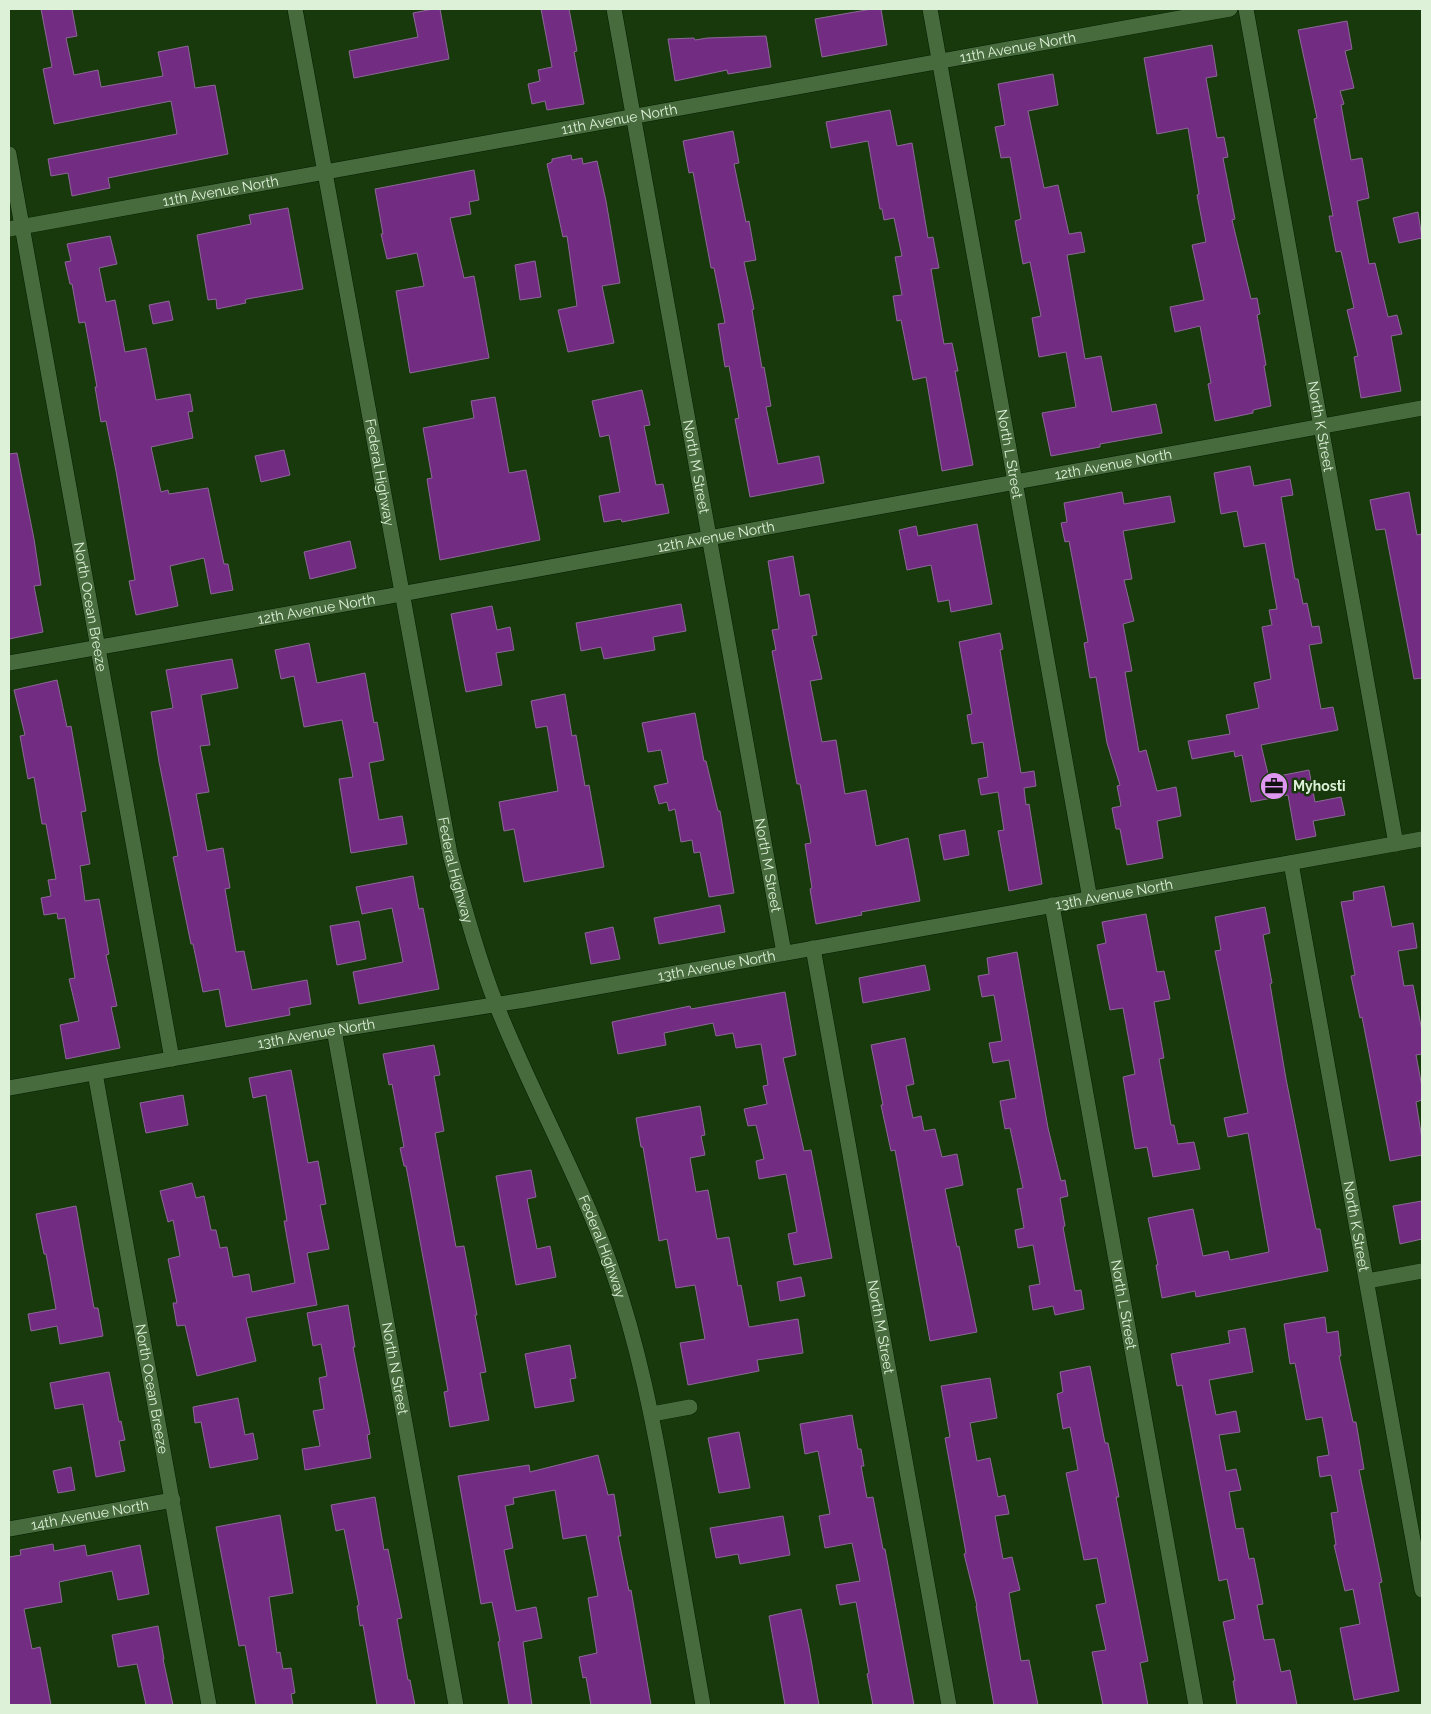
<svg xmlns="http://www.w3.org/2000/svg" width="1431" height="1714" font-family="Raleway,sans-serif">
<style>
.building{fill:#722d83;stroke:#8c6896}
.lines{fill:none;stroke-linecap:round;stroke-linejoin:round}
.street-casing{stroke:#051e00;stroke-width:16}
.secondary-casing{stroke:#051e00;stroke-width:16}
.street{stroke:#476b3d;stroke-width:15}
.secondary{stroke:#476b3d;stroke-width:15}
.labels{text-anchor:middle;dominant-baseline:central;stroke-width:5;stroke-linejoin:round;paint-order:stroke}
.street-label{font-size:14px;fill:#ddf1d8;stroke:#17390c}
.poi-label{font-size:14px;font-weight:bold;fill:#ddf1d8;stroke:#17390c;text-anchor:start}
</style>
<rect width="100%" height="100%" fill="#17390c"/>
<g class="building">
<path d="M41 9H72L77 36 66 38 74 75 98 70 101 87 163 76 158 52 188 46 195 88 215 85 228 154 108 178 110 188 72 196 68 173 51 176 48 159 177 134 171 101 54 124 43 69 52 67Z"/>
<path d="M433 9H440L449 59 354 78 349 51 418 37 413 13Z"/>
<path d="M541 9H569L577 51 574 52 584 104 547 110 545 101 532 104 528 84 540 81 538 70 552 67Z"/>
<path d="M872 9H881L887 45 822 57 815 19Z"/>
<path d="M1347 21 1352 49 1345 51 1354 88 1340 91 1344 104 1341 105 1351 160 1362 158 1369 198 1357 201 1369 264 1375 263 1388 317 1397 315 1402 334 1391 336 1401 391 1361 398 1354 357 1358 356 1347 310 1354 308 1341 251 1336 252 1329 216H1333L1314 119 1317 118 1298 30Z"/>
<path d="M766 36 771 67 728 74 727 70 675 81 668 39 694 38 695 40 707 38Z"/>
<path d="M1212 45 1217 76 1206 78 1217 138 1224 137 1228 157 1223 158 1235 219 1232 220 1251 299 1257 298 1260 314 1257 315 1266 365 1264 366 1271 406 1253 410V413L1215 421 1208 384 1211 383 1200 326 1175 332 1170 307 1204 300 1192 245 1206 242 1197 195 1199 194 1188 128 1157 134 1144 58Z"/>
<path d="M1053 74 1058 105 1028 111 1044 188 1058 185 1069 234 1081 232 1085 252 1067 255 1085 359 1101 356 1112 412 1156 404 1162 433 1100 444V447L1051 456 1042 413 1076 407 1066 352 1039 357 1032 318 1041 316 1030 262 1023 264 1015 221 1021 219 1010 157 1001 158 995 127 1005 125 998 84Z"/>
<path d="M890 110 897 146 912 143 928 238 933 237 939 268 931 269 944 344 952 343 958 371H955L973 465 942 471 926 377 913 380 901 320 897 321 893 296 902 295 895 257 902 256 894 218 884 220 882 209H880L868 141 831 148 826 122Z"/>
<path d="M733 131 739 163 734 164 746 222 749 221 756 260 744 262 754 309 752 310 762 368 764 367 771 406 766 407 778 464 819 456 824 483 750 497 735 419 739 418 729 366 725 367 718 324 725 323 714 268H711L693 172 689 173 683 141Z"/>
<path d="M571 155 572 160 582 158 583 164 597 161 606 201 620 283 602 286 614 343 568 352 558 310 577 306 567 236 563 237 547 164 552 162V159Z"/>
<path d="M474 170 479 200 469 202 471 214 450 218 464 278 474 276 489 358 410 373 396 291 424 286 417 253 387 259 381 234H383L375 189Z"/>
<path d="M288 208 303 289 247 299 245 300 246 303 217 309 216 299 208 300 197 235 251 224 249 215Z"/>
<path d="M1418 212 1422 238 1399 243 1393 218Z"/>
<path d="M110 236 117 264 99 268 106 302 115 300 125 352 146 348 156 400 190 394 193 411 188 412 193 438 151 447 161 492 168 490 169 494 208 488 224 564H228L233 590 211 594 204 558 170 566 178 606 136 615 129 581 135 580 116 471 106 421 101 422 95 387H97L85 322 79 323 72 284H70L65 262 71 261 67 244Z"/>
<path d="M535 261 541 297 520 300 515 265Z"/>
<path d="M169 301 173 320 153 324 149 305Z"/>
<path d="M642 390 650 425 644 426 656 485 663 484 669 513 622 522 621 519 604 522 599 496 620 492 609 435 600 437 592 401Z"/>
<path d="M495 397 509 473 526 470 540 540 440 560 427 479 432 478 423 428 474 418 471 401Z"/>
<path d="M284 450 290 475 261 482 255 456Z"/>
<path d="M17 453 34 539 41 585 34 586 43 632 9 639V454Z"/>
<path d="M1250 466 1254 486 1290 479 1293 495 1281 497 1295 579H1298L1303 604 1307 603 1312 627 1319 626 1322 643 1309 645 1321 709 1333 707 1338 730 1261 745 1269 778 1309 770 1315 802 1341 797 1345 815 1313 821 1316 836 1296 840 1288 795 1251 802 1242 755 1235 757 1234 751 1192 759 1188 741 1230 734 1226 715 1259 708 1254 683 1271 679 1262 627 1272 625 1269 610 1277 609 1265 543 1244 547 1237 511 1221 514 1214 473Z"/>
<path d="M1122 492 1124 504 1170 496 1175 522 1123 531 1132 579 1124 580 1134 621 1123 624 1132 671 1125 672 1139 752 1146 750 1157 791 1176 787 1181 816 1157 821 1163 858 1127 865 1120 829H1116L1112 808 1121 806 1117 786 1120 785 1107 743 1096 677 1090 678 1084 643 1088 642 1069 541 1065 542 1061 523 1067 522 1064 503Z"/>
<path d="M1409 492 1417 535 1421 534 1422 543V678L1414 679 1385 529 1376 530 1370 500Z"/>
<path d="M977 524 992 604 951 612 949 600 938 602 931 565 907 570 899 530 916 526 918 536Z"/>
<path d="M350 541 356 568 310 579 304 552Z"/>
<path d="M793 556 800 596 809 594 817 635 812 636 822 679 810 681 822 742 836 740 845 794 866 790 876 846 908 838 920 901 861 912 862 915 816 924 810 889 812 888 805 844 811 843 800 784H797L772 651 776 650 772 630 779 629 768 561Z"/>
<path d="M681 604 686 631 653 637 655 650 604 659 601 647 581 651 576 623Z"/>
<path d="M492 606 497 630 510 627 514 650 496 653 502 685 466 692 451 614Z"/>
<path d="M1000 633 1003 649 1000 650 1021 773 1034 771 1036 786 1024 788 1026 805 1029 804 1042 884 1009 891 998 831 1004 830 998 792 981 795 978 779 988 777 983 742 972 744 967 715 972 714 959 642Z"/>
<path d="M309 643 317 683 365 673 374 723 377 722 384 760 369 763 379 820 402 816 407 844 351 853 339 779 353 777 342 720 304 727 294 676 281 679 275 650Z"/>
<path d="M232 659 238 688 201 695 210 745 200 746 209 792 196 794 207 851 223 848 230 888 225 889 236 952 244 951 252 990 307 980 311 1004 289 1008 290 1015 226 1027 219 989 203 992 193 944H191L173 857 178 856 159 762 151 712 173 708 166 670Z"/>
<path d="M57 680 67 727 71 726 86 811 81 812 90 864 80 866 85 901 99 899 109 954 106 955 117 1006 111 1007 120 1048 66 1059 60 1025 79 1021 69 979 75 978 65 918 58 919 57 913 44 915 41 898 51 896 48 880 56 879 46 824H42L34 777 28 779 20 736 25 735 14 690Z"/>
<path d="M565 694 572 736 576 735 585 786 589 785 604 867 524 882 514 829 504 831 499 802 558 791 547 726 536 728 531 701Z"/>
<path d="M695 713 704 761H706L718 811H720L734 893 709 897 700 852 694 853 692 840 681 842 675 809 669 811 667 802 659 804 654 786 668 783 661 750 648 752 642 723Z"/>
<path d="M965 830 969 855 944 860 939 835Z"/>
<path d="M413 876 419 909 423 908 439 989 359 1004 353 972 403 962 392 908 362 914 356 887Z"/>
<path d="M1384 886 1392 927 1413 923 1417 948 1398 951 1404 986 1413 985 1422 1031V1054L1416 1055 1422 1087V1100L1416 1102 1422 1139V1155L1390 1161 1362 1017 1360 1018 1351 976 1355 975 1341 902 1354 900 1353 892Z"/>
<path d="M720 905 725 932 659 944 654 918Z"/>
<path d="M1265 907 1270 933 1263 935 1272 983 1270 984 1286 1079 1316 1229H1320L1328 1271 1196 1297 1195 1291 1162 1298 1156 1265H1158L1148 1218 1193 1209 1203 1256 1228 1251 1230 1260 1269 1252 1248 1133 1228 1137 1224 1118 1248 1113 1215 951 1221 950 1215 917Z"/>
<path d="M1146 914 1157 972 1164 971 1170 999 1154 1002 1164 1058 1159 1059 1171 1125H1174L1178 1144 1194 1142 1200 1169 1153 1177 1147 1147 1135 1149 1132 1132 1123 1077 1135 1074 1123 1008 1110 1010 1097 945 1106 943 1102 922Z"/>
<path d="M359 921 366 959 337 965 330 926Z"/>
<path d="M613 927 620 959 591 964 585 933Z"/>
<path d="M1017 952 1048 1128 1061 1181 1065 1180 1068 1196 1060 1198 1065 1226 1063 1227 1075 1291 1081 1290 1084 1309 1055 1315 1053 1306 1033 1310 1029 1286 1040 1284 1033 1245 1018 1248 1015 1230 1024 1228 1017 1189 1023 1188 1010 1128 1005 1129 1000 1101 1016 1098 1009 1060 993 1063 989 1043 1002 1041 994 995 982 997 978 976 989 974 987 958Z"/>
<path d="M925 965 930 990 863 1003 859 978Z"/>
<path d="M785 992 796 1055 783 1058 804 1151 811 1150 832 1258 794 1265 788 1234 797 1232 786 1174 759 1179 756 1161 764 1159 756 1125 748 1126 744 1109 767 1104 763 1086 768 1085 761 1044 736 1048 733 1033 716 1036 713 1023 664 1033 666 1045 618 1054 612 1022 690 1006 691 1009Z"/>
<path d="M905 1038 914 1084 906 1086 913 1118 921 1116 924 1131 935 1129 942 1157 957 1154 963 1185 945 1189 957 1247 959 1246 977 1332 930 1341 895 1150 891 1151 881 1105H883L871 1045Z"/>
<path d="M434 1045 440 1075 434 1076 444 1131 435 1133 456 1247 464 1246 477 1315H475L486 1372 480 1373 489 1420 450 1427 444 1392 448 1391 406 1166H404L400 1148 404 1147 392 1084 389 1085 383 1054Z"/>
<path d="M291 1070 308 1163 318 1161 326 1204 320 1205 329 1249 307 1253 317 1305 246 1318 256 1361 197 1376 185 1325 177 1326 173 1303H177L168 1259 180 1256 173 1220 168 1222 160 1191 192 1183 196 1198 204 1196 211 1230H216L220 1248 227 1247 233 1277 249 1274 252 1292 295 1283 284 1221H287L266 1095 253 1098 249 1078Z"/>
<path d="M183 1095 188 1125 146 1133 140 1103Z"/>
<path d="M700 1106 705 1135 701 1136 705 1155 690 1158 696 1192 708 1190 717 1239 729 1237 738 1286 741 1285 749 1327 798 1319 803 1353 757 1360 759 1371 688 1385 680 1343 705 1339 695 1285 676 1288 667 1239 659 1241 643 1147H641L636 1118Z"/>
<path d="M531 1170 536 1197 527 1199 537 1249 550 1246 556 1277 516 1285 496 1176Z"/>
<path d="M1422 1201V1239L1400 1244 1393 1206Z"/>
<path d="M76 1206 94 1308H98L103 1336 60 1344 57 1326 31 1331 28 1314 56 1309 46 1254H44L36 1214Z"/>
<path d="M801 1277 805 1296 780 1301 777 1282Z"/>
<path d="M348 1305 355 1347H353L370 1434 367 1435 371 1458 305 1470 302 1449 320 1446 313 1411 324 1409 319 1378 327 1376 321 1344 313 1346 307 1313Z"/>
<path d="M1325 1317 1327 1333 1338 1331 1341 1356H1339L1353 1422H1356L1364 1469 1359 1470 1382 1582 1379 1583 1399 1691 1354 1700 1340 1628 1360 1624 1353 1589 1345 1591 1334 1545H1336L1331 1513 1338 1512 1331 1475 1320 1477 1317 1457 1329 1455 1322 1417 1306 1420 1295 1363 1290 1364 1284 1324Z"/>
<path d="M1245 1328 1253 1372 1209 1380 1216 1415 1236 1411 1240 1432 1219 1435 1226 1471 1236 1469 1241 1490 1229 1492 1236 1529 1243 1528 1249 1559 1254 1558 1263 1604 1257 1605 1264 1640 1274 1639 1281 1672 1290 1670 1297 1705H1237L1233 1681H1235L1223 1622 1235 1619 1227 1579 1219 1581 1182 1385 1177 1386 1171 1354 1230 1343 1228 1331Z"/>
<path d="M570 1345 576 1378 570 1379 574 1401 535 1408 525 1354Z"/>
<path d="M1090 1366 1105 1443H1108L1119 1497H1116L1148 1661 1140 1663 1148 1705H1103L1092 1652 1106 1650 1096 1605 1106 1603 1097 1558 1084 1560 1066 1473 1078 1470 1070 1427 1063 1429 1057 1394 1063 1392 1060 1372Z"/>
<path d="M109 1372 119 1422 121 1421 125 1440 119 1441 125 1471 96 1477 83 1404 55 1409 50 1383Z"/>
<path d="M990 1378 997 1418 970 1423 977 1461 990 1458 998 1497 1005 1495 1009 1514 995 1516 1003 1559 1012 1557 1020 1590 1009 1593 1021 1661 1029 1660 1038 1705H994L976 1606H977L964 1554 966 1553 945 1438 950 1437 941 1386Z"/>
<path d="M238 1398 245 1435 253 1433 258 1459 210 1468 201 1422 195 1423 193 1407Z"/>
<path d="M852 1415 858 1449H861L864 1466H861L867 1498 873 1497 883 1549H885L914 1705H873L867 1674 869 1673 856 1602 840 1605 836 1585 860 1581 852 1543 825 1548 819 1516 830 1514 818 1451 805 1454 800 1424Z"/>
<path d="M739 1432 750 1488 719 1493 708 1438Z"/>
<path d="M598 1455 608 1495 614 1494 621 1536H618L629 1591 631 1590 651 1705H591L586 1677 583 1678 579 1657 597 1653 588 1598 598 1596 586 1535 563 1539 555 1490 513 1498 514 1504 505 1506 513 1548 504 1550 516 1611 536 1607 542 1638 523 1642 532 1705H509L498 1642 500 1641 492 1602 481 1604 458 1476 529 1465 530 1472Z"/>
<path d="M71 1467 75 1490 58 1493 53 1471Z"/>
<path d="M375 1497 384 1550 388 1549 396 1589 402 1618 397 1619 408 1680H410L415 1705H377L363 1625 360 1626 357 1606 359 1605 344 1529 336 1531 331 1505Z"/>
<path d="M280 1515 293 1593 269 1597 277 1653 280 1652 283 1669 291 1668 295 1693 291 1694 293 1705H256L245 1645 239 1646 216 1527Z"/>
<path d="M783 1516 790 1555 740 1564 738 1554 716 1558 710 1528Z"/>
<path d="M53 1544 54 1551 85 1545 87 1556 140 1545 149 1594 118 1600 112 1571 59 1582 62 1602 24 1609 32 1649 40 1647 51 1705H9V1557L21 1555 20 1550Z"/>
<path d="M801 1609 809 1648 819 1705H785L769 1616Z"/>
<path d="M158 1626 164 1659H163L173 1705H146L137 1664 118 1667 112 1635Z"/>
</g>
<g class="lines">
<defs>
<g id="street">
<path id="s1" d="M614 9 784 953"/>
<path id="s2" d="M930 9 1090 899"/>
<path id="s3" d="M1246 9 1396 844"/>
<path id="s4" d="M9 154 172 1059"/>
<path id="s5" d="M9 229 1230 9"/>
<path id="s6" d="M9 663 390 596 1422 408"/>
<path id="s7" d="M1291 863 1422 1590"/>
<path id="s8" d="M1052 905 1196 1705"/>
<path id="s9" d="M813 948 949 1705"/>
<path id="s10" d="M334 1030 456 1705"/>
<path id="s11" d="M95 1073 209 1705"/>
<path id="s12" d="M9 1088 328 1031 525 1000 1422 839"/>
<path d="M1367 1281 1422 1271"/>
<path d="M652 1414 690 1407"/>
<path id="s13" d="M9 1529 173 1500"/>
</g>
<g id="secondary">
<path id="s14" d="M295 9 450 854C463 904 477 955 496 1004 530 1090 576 1171 608 1258 638 1340 654 1425 669 1511 680 1576 692 1640 703 1705"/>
</g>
</defs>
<use href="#street" class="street-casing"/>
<use href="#secondary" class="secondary-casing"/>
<use href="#street" class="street"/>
<use href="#secondary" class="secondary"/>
</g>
<defs>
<symbol id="office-disc" viewBox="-11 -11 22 22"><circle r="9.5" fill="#df98f1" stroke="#17390c"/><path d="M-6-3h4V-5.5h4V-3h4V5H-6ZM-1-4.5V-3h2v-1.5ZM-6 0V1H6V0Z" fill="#111"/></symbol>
</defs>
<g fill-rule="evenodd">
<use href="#office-disc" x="1258" y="770" width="32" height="32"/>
</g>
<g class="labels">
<g class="street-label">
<text stroke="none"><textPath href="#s5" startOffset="1025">11th Avenue North</textPath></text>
<text stroke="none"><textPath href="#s5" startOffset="620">11th Avenue North</textPath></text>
<text stroke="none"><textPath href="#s5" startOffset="215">11th Avenue North</textPath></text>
<text stroke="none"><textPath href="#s3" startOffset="424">North K Street</textPath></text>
<text stroke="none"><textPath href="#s2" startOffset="452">North L Street</textPath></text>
<text stroke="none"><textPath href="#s6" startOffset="1122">12th Avenue North</textPath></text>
<text stroke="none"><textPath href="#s1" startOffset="465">North M Street</textPath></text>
<text stroke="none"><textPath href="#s14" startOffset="471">Federal Highway</textPath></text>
<text stroke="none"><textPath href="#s6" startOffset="718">12th Avenue North</textPath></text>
<text stroke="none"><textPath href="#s4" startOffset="460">North Ocean Breeze</textPath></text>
<text stroke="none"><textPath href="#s6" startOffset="312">12th Avenue North</textPath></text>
<text stroke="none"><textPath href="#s1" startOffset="870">North M Street</textPath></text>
<text stroke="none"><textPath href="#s14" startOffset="876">Federal Highway</textPath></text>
<text stroke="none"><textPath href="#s12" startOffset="1122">13th Avenue North</textPath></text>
<text stroke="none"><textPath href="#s12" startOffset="718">13th Avenue North</textPath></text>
<text stroke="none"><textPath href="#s12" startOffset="312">13th Avenue North</textPath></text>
<text stroke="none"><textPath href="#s7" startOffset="369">North K Street</textPath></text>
<text stroke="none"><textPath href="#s14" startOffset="1281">Federal Highway</textPath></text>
<text stroke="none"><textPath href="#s8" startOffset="406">North L Street</textPath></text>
<text stroke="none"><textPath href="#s9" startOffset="385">North M Street</textPath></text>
<text stroke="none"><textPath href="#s10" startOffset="344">North N Street</textPath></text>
<text stroke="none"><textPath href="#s11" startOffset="321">North Ocean Breeze</textPath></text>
<text stroke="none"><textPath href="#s13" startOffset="82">14th Avenue North</textPath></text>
</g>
<g class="poi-label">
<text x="1293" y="786">Myhosti</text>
</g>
</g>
<rect width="1431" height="1714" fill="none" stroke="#ddf1d8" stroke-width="20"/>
</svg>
